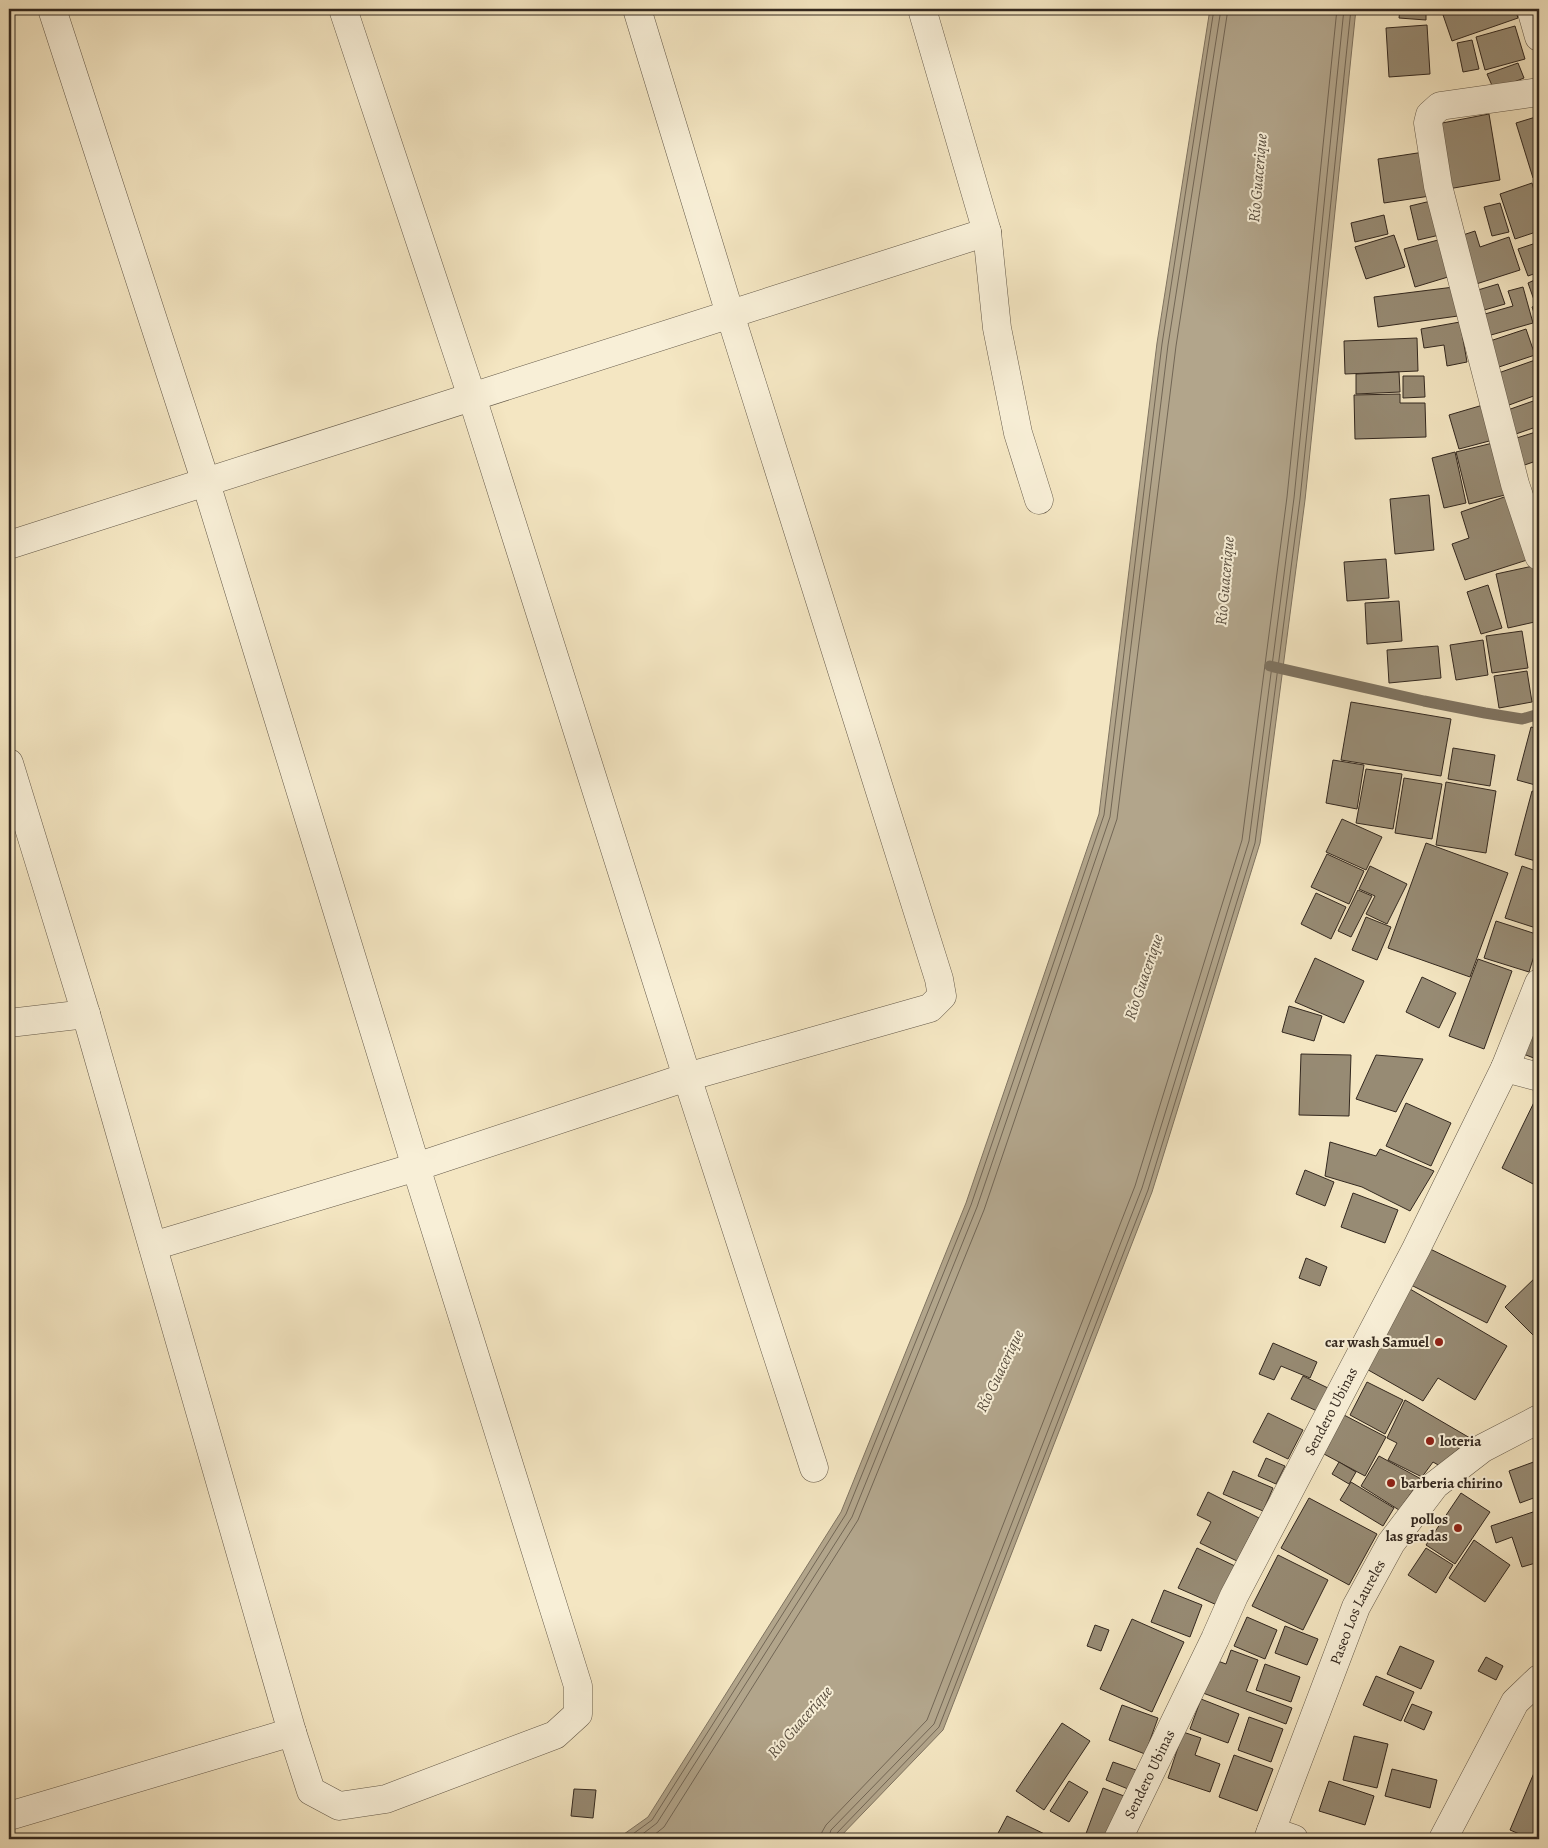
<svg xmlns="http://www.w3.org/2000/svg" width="1548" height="1848" font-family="Alegreya,serif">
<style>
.water{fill:#b2a58b;stroke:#7f7360}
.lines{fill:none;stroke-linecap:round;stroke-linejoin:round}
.shore{stroke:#726655;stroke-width:1}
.stream{stroke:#7f7360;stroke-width:11}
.building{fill:#978b74;stroke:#33281f}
.minor-casing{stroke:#635848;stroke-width:29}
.minor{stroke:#f8efd7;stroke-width:28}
.poi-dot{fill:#8f2418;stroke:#f8efd7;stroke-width:2}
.labels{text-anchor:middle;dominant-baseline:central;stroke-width:4;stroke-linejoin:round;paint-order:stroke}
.poi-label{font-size:15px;font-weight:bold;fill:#33281f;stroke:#f8efd7;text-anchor:end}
.street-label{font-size:15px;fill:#33281f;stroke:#f8efd7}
.water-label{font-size:16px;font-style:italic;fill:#594e3f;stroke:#f8efd7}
</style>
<rect width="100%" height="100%" fill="#f4e6c2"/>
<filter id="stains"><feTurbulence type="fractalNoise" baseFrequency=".004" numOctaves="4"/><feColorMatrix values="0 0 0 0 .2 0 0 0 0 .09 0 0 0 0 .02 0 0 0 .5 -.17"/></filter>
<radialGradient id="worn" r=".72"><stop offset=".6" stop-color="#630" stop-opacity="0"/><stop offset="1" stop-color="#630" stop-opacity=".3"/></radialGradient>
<path class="water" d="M1210 9H1356L1305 500 1260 843 1152 1192 943 1730 838 1839H617L648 1817 841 1512 966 1203 1099 814 1157 343Z"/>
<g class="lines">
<g class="shore">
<path d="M626 1839 652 1820 846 1514 971 1205 1104 815 1162 344 1214 9"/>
<path d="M636 1839 657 1823 852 1517 977 1207 1110 817 1168 345 1221 9"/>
<path d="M649 1839 664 1827 858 1520 984 1210 1117 819 1176 346 1228 9"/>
<path d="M821 1839 822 1832 826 1825 927 1720 1135 1186 1242 840 1287 497 1337 9"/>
<path d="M828 1839 831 1830 934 1724 1142 1188 1249 841 1294 498 1344 9"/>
<path d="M835 1839 836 1834 939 1727 1148 1190 1255 843 1300 499 1351 9"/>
</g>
<path class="stream" d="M1270 666 1424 701 1485 713 1522 719 1539 714"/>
</g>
<g class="building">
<path d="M1400 9H1426V20L1399 18Z"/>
<path d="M1441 9H1515L1518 18 1452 41Z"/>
<path d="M1427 25 1430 74 1389 77 1386 28Z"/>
<path d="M1515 26 1525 59 1485 70 1476 37Z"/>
<path d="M1472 40 1479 69 1463 72 1457 43Z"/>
<path d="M1518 63 1524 78 1494 90 1487 74Z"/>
<path d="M1489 114 1500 180 1448 189 1437 124Z"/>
<path d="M1539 116V176L1533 178 1516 123Z"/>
<path d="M1424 152 1430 196 1384 203 1378 159Z"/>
<path d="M1532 183 1536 198 1539 197V231L1515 239 1500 194Z"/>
<path d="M1435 200 1444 234 1418 240 1410 206Z"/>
<path d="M1500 203 1509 232 1492 236 1484 207Z"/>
<path d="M1384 215 1388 234 1355 242 1351 223Z"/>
<path d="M1475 231 1480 247 1509 237 1520 270 1473 285 1457 237Z"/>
<path d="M1394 235 1405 267 1366 279 1355 247Z"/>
<path d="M1438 240 1448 277 1415 287 1404 249Z"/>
<path d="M1539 242V272L1528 276 1518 249Z"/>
<path d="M1539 278V298L1534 300 1528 283Z"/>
<path d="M1498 284 1505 304 1474 313 1468 293Z"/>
<path d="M1454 287 1458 316 1378 327 1374 297Z"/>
<path d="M1523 287 1533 323 1484 337 1478 316 1513 306 1508 291Z"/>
<path d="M1539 304V327L1532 307Z"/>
<path d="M1460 322 1467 362 1447 366 1444 345 1424 348 1421 329Z"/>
<path d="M1526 329 1535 355 1490 370 1481 344Z"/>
<path d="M1417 338 1418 371 1345 374 1344 341Z"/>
<path d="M1538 359 1539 394 1501 408 1490 376Z"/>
<path d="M1399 372 1400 392 1356 394V374Z"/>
<path d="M1403 376H1424L1425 397 1403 398Z"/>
<path d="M1400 394V403H1425L1426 437 1355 439 1354 395Z"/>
<path d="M1539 399V426L1510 436 1502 412Z"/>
<path d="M1483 405 1493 440 1459 449 1449 415Z"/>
<path d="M1539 431V460L1516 468 1507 441Z"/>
<path d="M1497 442 1509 494 1469 504 1456 452Z"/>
<path d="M1455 452 1466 503 1444 508 1432 458Z"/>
<path d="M1539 492V536L1525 497Z"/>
<path d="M1429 495 1434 550 1395 554 1390 499Z"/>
<path d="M1510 495 1527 560 1465 580 1452 544 1469 538 1461 512Z"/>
<path d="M1386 559 1389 598 1347 601 1344 562Z"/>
<path d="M1533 566 1539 592V621L1508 628 1496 574Z"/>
<path d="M1488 585 1502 628 1481 634 1467 592Z"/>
<path d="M1399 601 1402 641 1367 644 1365 603Z"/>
<path d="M1522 631 1528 668 1492 673 1486 636Z"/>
<path d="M1539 633V660L1534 634Z"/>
<path d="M1483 640 1488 675 1456 680 1450 645Z"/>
<path d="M1438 646 1441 678 1389 683 1387 650Z"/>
<path d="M1527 671 1532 702 1499 708 1494 676Z"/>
<path d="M1351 702 1451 719 1441 776 1341 760Z"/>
<path d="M1531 727 1539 729V786L1517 780Z"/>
<path d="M1453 748 1495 755 1490 786 1448 779Z"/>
<path d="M1333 760 1364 765 1357 809 1326 803Z"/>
<path d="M1366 769 1402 774 1393 829 1356 823Z"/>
<path d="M1404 778 1442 784 1432 839 1395 833Z"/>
<path d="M1446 782 1496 791 1486 853 1436 845Z"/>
<path d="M1532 791 1539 793V862L1515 855Z"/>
<path d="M1342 819 1382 837 1366 870 1326 852Z"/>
<path d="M1426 843 1508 873 1470 977 1388 948Z"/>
<path d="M1327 854 1364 871 1349 904 1311 887Z"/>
<path d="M1370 866 1407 884 1387 924 1366 914 1375 896 1359 889Z"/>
<path d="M1522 866 1539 872V929L1505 918Z"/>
<path d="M1358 890 1372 896 1351 937 1338 931Z"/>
<path d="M1316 893 1346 907 1331 939 1301 924Z"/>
<path d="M1366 917 1391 927 1377 960 1352 950Z"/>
<path d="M1496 921 1539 935V940L1529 972 1484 958Z"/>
<path d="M1315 958 1364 981 1344 1023 1295 1002Z"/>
<path d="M1478 959 1512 971 1484 1049 1449 1036Z"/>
<path d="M1422 977 1456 993 1439 1028 1406 1012Z"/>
<path d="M1289 1006 1322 1016 1314 1041 1282 1032Z"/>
<path d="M1532 1021 1539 1024V1060L1518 1052Z"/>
<path d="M1301 1054 1351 1055 1349 1116 1299 1115Z"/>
<path d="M1376 1055 1423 1059 1396 1112 1356 1099Z"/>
<path d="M1539 1092V1187L1502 1168Z"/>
<path d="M1406 1103 1451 1123 1431 1166 1386 1146Z"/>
<path d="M1330 1142 1376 1156 1380 1149 1434 1171 1410 1211 1362 1187 1325 1176Z"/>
<path d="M1305 1170 1334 1182 1325 1206 1296 1194Z"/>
<path d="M1353 1193 1398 1210 1385 1243 1341 1227Z"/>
<path d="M1422 1245 1506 1286 1487 1323 1403 1281Z"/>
<path d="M1306 1258 1327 1267 1320 1286 1299 1278Z"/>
<path d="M1539 1274V1341L1505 1307Z"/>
<path d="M1410 1289 1507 1346 1475 1400 1438 1378 1423 1401 1363 1367Z"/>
<path d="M1273 1343 1317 1362 1310 1378 1281 1366 1274 1380 1259 1374Z"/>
<path d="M1303 1376 1328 1388 1317 1411 1291 1399Z"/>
<path d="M1367 1382 1403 1400 1385 1434 1350 1415Z"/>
<path d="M1405 1400 1470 1438 1440 1466 1433 1462 1422 1477 1388 1460 1397 1443 1387 1438Z"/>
<path d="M1268 1413 1303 1430 1288 1459 1253 1442Z"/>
<path d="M1344 1415 1386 1437 1365 1476 1324 1454Z"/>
<path d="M1379 1456 1421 1479 1399 1510 1361 1486Z"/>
<path d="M1266 1458 1285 1466 1276 1484 1258 1476Z"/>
<path d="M1539 1460V1496L1520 1503 1509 1471Z"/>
<path d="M1339 1462 1356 1472 1349 1484 1332 1474Z"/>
<path d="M1233 1471 1273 1488 1263 1511 1223 1494Z"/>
<path d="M1351 1482 1394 1508 1383 1526 1340 1500Z"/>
<path d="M1208 1492 1259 1518 1237 1561 1200 1543 1211 1522 1197 1515Z"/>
<path d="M1461 1493 1490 1512 1455 1564 1426 1545Z"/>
<path d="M1309 1498 1377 1534 1349 1585 1281 1548Z"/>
<path d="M1539 1510V1562L1522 1567 1512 1537 1496 1543 1491 1526Z"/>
<path d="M1474 1540 1510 1565 1485 1602 1449 1578Z"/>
<path d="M1197 1548 1235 1566 1217 1605 1178 1588Z"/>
<path d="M1426 1548 1453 1565 1436 1593 1408 1575Z"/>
<path d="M1278 1555 1328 1580 1303 1630 1252 1606Z"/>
<path d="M1164 1590 1202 1605 1190 1637 1151 1622Z"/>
<path d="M1247 1617 1277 1630 1265 1659 1234 1646Z"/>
<path d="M1132 1619 1184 1642 1152 1712 1100 1689Z"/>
<path d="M1095 1625 1109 1630 1101 1651 1087 1646Z"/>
<path d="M1285 1626 1318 1639 1307 1665 1275 1653Z"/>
<path d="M1400 1646 1434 1661 1421 1689 1387 1674Z"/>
<path d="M1231 1650 1258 1660 1246 1691 1292 1708 1286 1724 1203 1693 1215 1660 1226 1664Z"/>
<path d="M1486 1657 1503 1666 1496 1680 1478 1671Z"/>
<path d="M1265 1664 1300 1677 1291 1702 1256 1690Z"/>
<path d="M1376 1676 1414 1692 1401 1721 1363 1705Z"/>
<path d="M1201 1699 1239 1714 1228 1743 1190 1729Z"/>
<path d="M1412 1704 1432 1712 1424 1730 1404 1721Z"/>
<path d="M1122 1705 1158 1718 1145 1754 1109 1740Z"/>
<path d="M1249 1717 1283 1729 1271 1762 1238 1750Z"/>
<path d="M1062 1723 1090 1741 1044 1810 1016 1791Z"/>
<path d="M1183 1732 1201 1738 1195 1755 1220 1764 1210 1792 1168 1778Z"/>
<path d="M1354 1736 1388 1744 1377 1788 1343 1780Z"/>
<path d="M1234 1755 1273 1769 1257 1811 1219 1797Z"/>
<path d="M1539 1761V1839H1531L1510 1830Z"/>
<path d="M1113 1762 1136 1770 1128 1789 1106 1780Z"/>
<path d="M1392 1769 1437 1780 1430 1808 1385 1796Z"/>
<path d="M1069 1781 1088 1792 1069 1822 1050 1811Z"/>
<path d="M1329 1781 1374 1796 1365 1825 1319 1811Z"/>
<path d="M1103 1788 1124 1796 1108 1839H1084Z"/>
<path d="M574 1789 596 1790 593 1818 571 1816Z"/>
<path d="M1007 1816 1055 1839H995Z"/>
</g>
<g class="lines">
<defs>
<g id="minor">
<path d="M343 9 472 397 687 1077 814 1468"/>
<path d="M922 9 987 232 997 328 1018 433 1039 500"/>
<path d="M1531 9 1539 37"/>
<path d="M1539 92 1440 106 1430 115 1428 123 1438 186 1515 484 1539 556"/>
<path d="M9 545 987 232"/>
<path d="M9 763 86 1014 292 1732 311 1791 339 1806 386 1799 555 1735 578 1714V1686L416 1167 206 483 52 9"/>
<path d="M9 1023 86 1014"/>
<path d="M1505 1068 1539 1077"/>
<path d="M153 1246 416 1167 687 1077 930 1008 942 996 939 979 730 314 637 9"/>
<path d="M9 1816 292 1732"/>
<path d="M1271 1831 1294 1839"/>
<path id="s1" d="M1118 1839 1215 1639 1234 1596 1416 1249 1505 1068 1539 983"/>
<path id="s2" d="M1268 1839 1356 1607 1391 1543 1435 1485 1483 1448 1539 1419"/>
<path d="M1443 1839 1515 1702 1539 1679"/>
</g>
</defs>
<use href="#minor" class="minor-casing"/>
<use href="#minor" class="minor"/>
</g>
<g class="poi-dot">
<circle cx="1439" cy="1342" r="5"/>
<circle cx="1430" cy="1441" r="5"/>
<circle cx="1391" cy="1483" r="5"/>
<circle cx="1458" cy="1528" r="5"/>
</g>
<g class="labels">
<g class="poi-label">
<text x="1429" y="1342">car wash Samuel</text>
<text x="1440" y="1441" text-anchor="start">loteria</text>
<text x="1401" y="1483" text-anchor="start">barberia chirino</text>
<text x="1448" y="1519">pollos<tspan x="1448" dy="17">las gradas</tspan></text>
</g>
<g class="street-label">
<text stroke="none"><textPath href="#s1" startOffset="478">Sendero Ubinas</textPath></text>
<text stroke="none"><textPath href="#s2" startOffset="244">Paseo Los Laureles</textPath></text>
<text stroke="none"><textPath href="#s1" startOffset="72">Sendero Ubinas</textPath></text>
</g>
<g class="water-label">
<text transform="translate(1258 178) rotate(-85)">Río Guacerique</text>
<text transform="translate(1225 581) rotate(-85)">Río Guacerique</text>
<text transform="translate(1144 977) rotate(-71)">Río Guacerique</text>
<text transform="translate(1000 1371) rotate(-64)">Río Guacerique</text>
<text transform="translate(800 1722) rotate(-49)">Río Guacerique</text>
</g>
</g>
<rect width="1548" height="1848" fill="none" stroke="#f4e6c2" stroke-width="30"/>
<rect x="10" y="10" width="1528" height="1828" fill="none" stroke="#33281f" stroke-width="2.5"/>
<rect x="15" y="15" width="1518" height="1818" fill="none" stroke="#33281f"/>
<rect width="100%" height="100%" filter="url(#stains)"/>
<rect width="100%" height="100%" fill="url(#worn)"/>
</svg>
